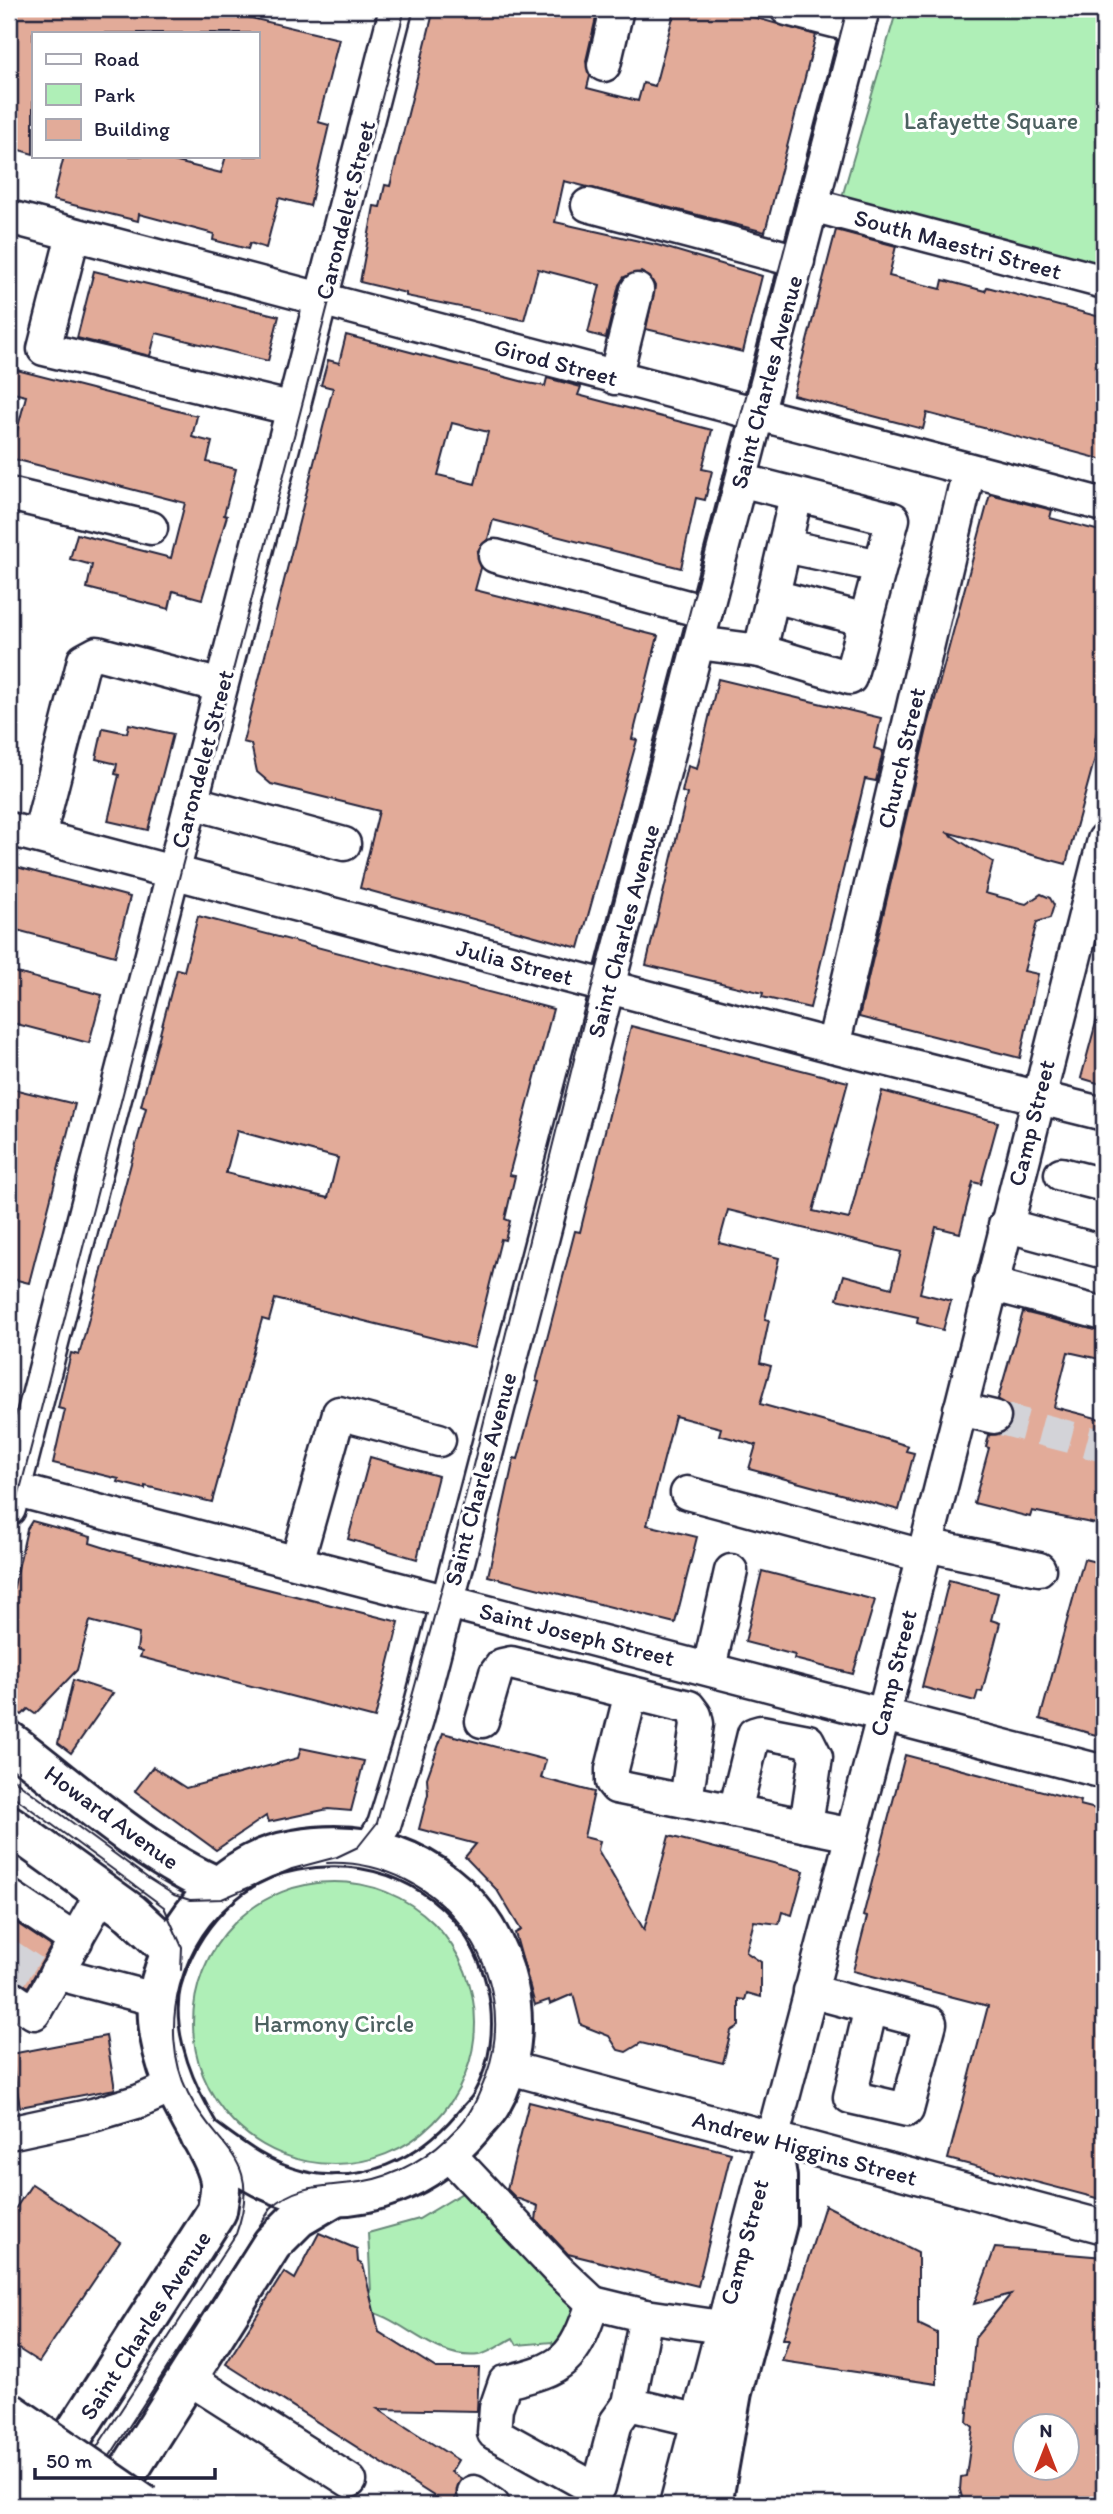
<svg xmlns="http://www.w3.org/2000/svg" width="1113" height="2514" font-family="Itim,sans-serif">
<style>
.green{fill:#afefb7;stroke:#688879;stroke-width:2}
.building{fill:#e2ab99;stroke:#22223b;stroke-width:2;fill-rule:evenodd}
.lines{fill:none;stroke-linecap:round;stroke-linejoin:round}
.minor-tunnel{stroke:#d3d3d8;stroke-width:32;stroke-dasharray:32 16;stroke-linecap:butt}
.minor-casing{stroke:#22223b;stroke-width:37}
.major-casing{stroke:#22223b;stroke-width:44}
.highway-casing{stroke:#22223b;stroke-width:44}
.minor{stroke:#fff;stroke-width:32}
.major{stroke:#fff;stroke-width:38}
.highway{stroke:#fff;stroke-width:38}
.tram{stroke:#22223b;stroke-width:2}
.highway-bridge-casing{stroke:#22223b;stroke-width:44;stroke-linecap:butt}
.highway-bridge{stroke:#fff;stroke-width:38}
.labels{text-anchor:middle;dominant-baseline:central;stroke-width:6;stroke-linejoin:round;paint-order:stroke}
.park-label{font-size:24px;fill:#4c6060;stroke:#fff}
.street-label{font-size:24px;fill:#22223b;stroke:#fff}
</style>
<rect width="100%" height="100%" fill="#fff"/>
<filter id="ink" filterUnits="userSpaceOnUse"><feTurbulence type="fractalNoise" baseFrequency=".0143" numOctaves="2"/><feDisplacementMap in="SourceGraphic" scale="14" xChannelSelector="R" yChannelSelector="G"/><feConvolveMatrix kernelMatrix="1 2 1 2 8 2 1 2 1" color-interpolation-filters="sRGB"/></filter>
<g filter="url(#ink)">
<g class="green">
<path d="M897 9H1104V267L842 197Z"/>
<circle cx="334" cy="2023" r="141"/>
<path d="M464 2192 574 2304 578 2322 553 2349 552 2342 517 2345 513 2338C503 2343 490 2353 479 2355 433 2361 402 2315 359 2309L371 2292 368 2233 419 2219Z"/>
</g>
<g class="building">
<path d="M9 9H214L339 39 318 122 329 125 310 206 279 198 266 248 250 243 248 249 213 240 214 234 139 214 138 221 53 200 64 156H153L221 173 226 156H257V33H33V154L9 147Z"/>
<path d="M434 9H598L586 61 590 76 587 88 638 101 643 83 655 86 675 9H725L816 35 765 232 564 181 555 222 657 245 762 276 743 352 646 329 655 286 650 277 641 272 624 277 619 285 606 338 588 333 600 285 538 269 524 320 406 296V293L360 282 374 206 380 207 385 185 390 186Z"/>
<path d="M836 230 896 246 889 276 941 289 943 280 985 291 987 287 1104 318V460L927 413 923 429 793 395Z"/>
<path d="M94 271 279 316 268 361 156 333 150 356 77 338Z"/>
<path d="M346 335 528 383 545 386 547 378 581 387 578 395 712 430 702 469 712 471 705 500 696 498 681 568 493 520 488 539 477 552 481 568 475 590 658 636 632 739 637 740 579 948 360 888 379 811 271 784 257 772 251 744 243 742 333 388 321 385 328 360 339 363ZM452 423 488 432 475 484 438 475Z"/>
<path d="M9 368 197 416 192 437 212 442 207 462 236 469 224 515 227 516 202 599 173 591 169 609 87 588 92 565 70 559 77 534 171 558 185 503 10 458 26 396 9 392Z"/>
<path d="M990 494 1052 510 1050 518 1104 532V693L1094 746 1098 747 1066 864 946 832 993 862 985 893 1026 904 1041 894 1050 898 1054 905 1050 918 1037 922 1024 971 1038 974 1020 1058 859 1017 927 729Z"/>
<path d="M718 679 881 718 874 748 883 751 876 781 865 779 810 1008 762 997 763 993 646 965 687 794 682 792 688 766 697 769Z"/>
<path d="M129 724 173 734 148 830 108 821 119 775 115 774 117 764 96 759 103 728 127 733Z"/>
<path d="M9 865 130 897 115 956 9 928Z"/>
<path d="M198 916 553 1009 509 1175 515 1176 505 1219 510 1221 505 1240 501 1239 474 1348 275 1299 269 1321 262 1319 212 1502 145 1486V1489L118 1482 119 1479 53 1463 65 1410 58 1408 71 1353 79 1355 146 1108 141 1106 177 969 184 971ZM237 1131 338 1158 328 1198 226 1173Z"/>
<path d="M9 971 102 995 89 1043 9 1022Z"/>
<path d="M1098 1015 1104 1016V1085L1081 1078Z"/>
<path d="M631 1026 848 1082 813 1211 849 1219 882 1091 998 1122 981 1184 973 1182 960 1233 936 1227 920 1293 951 1301 943 1330 917 1323 918 1317 837 1299 844 1275 892 1288 901 1252 728 1210 719 1243 779 1258 765 1319 769 1320 760 1363 771 1366 760 1404 869 1434 908 1446 906 1451 914 1453 899 1510 749 1469 756 1445 719 1435 721 1428 675 1416 647 1525 697 1537 675 1623 488 1576 514 1458 518 1459 539 1382 536 1381 575 1231 580 1232Z"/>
<path d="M9 1088 75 1104 29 1283 9 1278Z"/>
<path d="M1023 1312 1104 1332V1360L1068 1352 1054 1407 1104 1420V1510L1101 1525 1032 1511 1030 1517 974 1503 989 1448 986 1447 989 1435 1000 1434 1012 1422 1011 1411 998 1399Z"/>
<path d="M370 1457 438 1476 417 1559 348 1539Z"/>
<path d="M32 1521 91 1537 90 1543 112 1550 399 1622 375 1718 140 1657 142 1652 137 1650 139 1634 90 1621 77 1670 35 1714 28 1709 22 1715 9 1706V1609L27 1529Z"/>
<path d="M1084 1559 1104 1564V1703L1096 1735 1040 1719Z"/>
<path d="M762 1571 875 1600 853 1674 794 1659 795 1655 745 1642Z"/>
<path d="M949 1580 998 1593 991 1620 1000 1623 982 1692 978 1691 975 1701 922 1687Z"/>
<path d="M73 1680 113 1693 71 1753 58 1743Z"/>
<path d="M443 1733 546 1760 541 1778 594 1792 584 1837 600 1841 598 1850 644 1930 669 1836 804 1871 792 1915 782 1912 779 1924 754 1921 746 1952 761 1962V1997L747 1993 745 2000 739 1999V2026L731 2031 723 2063 641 2043 626 2052 618 2050 609 2036 581 2025 573 1994 550 2004 549 2000 535 2005 515 1933 521 1930 497 1890 465 1857 476 1844 419 1829 428 1794 427 1778Z"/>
<path d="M301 1748 364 1761 351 1811 328 1809 268 1822 266 1816 216 1850 135 1791 153 1767 186 1788 298 1758Z"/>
<path d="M905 1755 1081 1801 1080 1805 1104 1811V2200L948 2159 988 2006 853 1971 867 1917 863 1916Z"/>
<path d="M9 1918 51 1946 28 1987 9 1974Z"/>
<path d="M106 2036 115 2089 20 2107 11 2054Z"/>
<path d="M529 2102 731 2153 698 2286 568 2254 536 2220 538 2206 516 2198 507 2189Z"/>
<path d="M32 2184 120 2242 39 2362 9 2343V2218Z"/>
<path d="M825 2205 918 2252V2324L937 2333V2384L782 2361 789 2339H783Z"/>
<path d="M319 2233 357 2249 358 2262 363 2265 379 2332 436 2368H479L477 2411 378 2409 458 2460 451 2472 462 2479 453 2505H448L226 2364 284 2272 295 2279Z"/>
<path d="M995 2248 1104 2257V2505H964L960 2490 961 2477 966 2476 973 2427 967 2422 975 2338 1011 2294 974 2304ZM1026 2426H1068V2468H1026Z"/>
</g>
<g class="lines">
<g class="minor-tunnel">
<path d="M994 1417 1104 1446"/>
<path d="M11 1976 38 1935"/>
</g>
<defs>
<g id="minor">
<path d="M787 9 858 27"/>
<path d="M604 65 617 9"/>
<path d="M588 205 798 261"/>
<path d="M812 205 1104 282"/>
<path d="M9 217 1104 505"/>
<path d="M73 235 44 349 294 409"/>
<path d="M615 378 637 290"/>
<path d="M9 494 151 528"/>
<path d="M785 546 880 566"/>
<path d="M495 556 706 612"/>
<path d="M773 596 866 620"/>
<path d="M698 643 760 651 850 678 893 519 740 480"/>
<path d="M760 651 796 496"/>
<path d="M191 802 344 844"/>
<path d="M9 829 833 1046 1104 1114"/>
<path d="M39 836 84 660 97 653 221 686"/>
<path d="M833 1046 969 470"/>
<path d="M1061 1174 1104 1185"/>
<path d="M1005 1225 1104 1252"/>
<path d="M990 1284 1104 1314"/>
<path d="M960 1409 994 1417"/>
<path d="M9 1488 1104 1772"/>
<path d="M687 1493 923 1556"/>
<path d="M9 1509 396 9"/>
<path d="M926 1545 1039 1569"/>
<path d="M297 1562 339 1413 439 1440"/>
<path d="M709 1668 731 1571"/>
<path d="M631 1693 612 1769V1782L616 1787 852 1835"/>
<path d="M482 1721 496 1673 502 1665 511 1663 689 1707 695 1715 697 1724 686 1801"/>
<path d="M735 1811 754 1734 761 1732 808 1741 816 1757 806 1826"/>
<path d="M370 1848 384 1825 417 1719 863 9"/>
<path d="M9 1896 76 1941"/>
<path d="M56 1973 158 2000"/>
<path d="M810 1991 930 2023 907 2110 850 2097 871 2007"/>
<path d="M9 1996 34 2013 102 1893"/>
<path d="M506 2067 1104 2227"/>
<path d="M9 2133 93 2115 140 2101 174 2086"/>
<path d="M448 2153 558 2270 593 2303"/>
<path d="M646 2316 721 2327"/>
<path d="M187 2377 350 2481"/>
<path d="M629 2404 646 2316 593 2303C574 2360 564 2369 505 2382L496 2408 494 2433 586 2484 599 2487 616 2422 629 2404 696 2420"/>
<path d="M474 2492 493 2505"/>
<path d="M676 2505 884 1713 1104 840"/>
</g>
<g id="major">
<path d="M9 1741C71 1788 148 1858 219 1887"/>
<path d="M9 1825 131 1913 171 1950"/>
<path d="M47 2476 217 2211C218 2202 221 2191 220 2182 218 2161 199 2135 190 2117 168 2078 150 2025 161 1981 178 1919 228 1861 294 1850 349 1840 400 1849 445 1884 509 1933 533 2032 491 2104 487 2112 478 2119 472 2127 429 2178 365 2207 298 2191 260 2182 231 2159 200 2136"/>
<path d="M107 2505 272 2244 298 2218 337 2195"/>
</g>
<path id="highway" d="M712 2505 732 2392 777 2223V2177L771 2140"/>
</defs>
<use href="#minor" class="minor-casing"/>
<use href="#major" class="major-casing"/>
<use href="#highway" class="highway-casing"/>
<use href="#minor" class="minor"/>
<use href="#major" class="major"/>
<use href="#highway" class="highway"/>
<g class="tram">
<path d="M9 1532 405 9"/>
<path d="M9 1776 149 1879 174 1895 190 1900 222 1899 292 1869 337 1857 358 1847 377 1823 447 1570 593 983 847 9"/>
<path d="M9 1793 164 1907 182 1947 181 1970"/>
<path d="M59 2505 236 2234C264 2156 217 2151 188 2093 156 2028 181 1937 239 1897"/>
<path d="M78 2505 271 2208C297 2183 327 2187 360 2182 399 2176 433 2154 460 2125 472 2112 478 2096 485 2079 525 1973 441 1858 327 1863"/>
</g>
<defs>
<g id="highway-bridge">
<path d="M9 2412 144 2505"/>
<path d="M9 2454 91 2505"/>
<path d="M9 2493 30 2505"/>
</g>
</defs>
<use href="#highway-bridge" class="highway-bridge-casing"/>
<use href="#highway-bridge" class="highway-bridge"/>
</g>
</g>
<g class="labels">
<g class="park-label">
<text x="991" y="120">Lafayette Square</text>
<text x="334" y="2023">Harmony Circle</text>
</g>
<g class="street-label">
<text transform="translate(345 210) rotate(-76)">Carondelet Street</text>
<text transform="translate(958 244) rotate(15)">South Maestri Street</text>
<text transform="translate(556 362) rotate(15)">Girod Street</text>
<text transform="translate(766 382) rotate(-75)">Saint Charles Avenue</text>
<text transform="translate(901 758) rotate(-77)">Church Street</text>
<text transform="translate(202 759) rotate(-75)">Carondelet Street</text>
<text transform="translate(623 931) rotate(-75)">Saint Charles Avenue</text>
<text transform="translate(515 962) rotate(15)">Julia Street</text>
<text transform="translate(1031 1123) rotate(-76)">Camp Street</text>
<text transform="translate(480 1479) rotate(-75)">Saint Charles Avenue</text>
<text transform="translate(577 1634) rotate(14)">Saint Joseph Street</text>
<text transform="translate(893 1673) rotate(-76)">Camp Street</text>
<text transform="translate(112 1817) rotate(36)">Howard Avenue</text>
<text transform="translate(805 2148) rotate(15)">Andrew Higgins Street</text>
<text transform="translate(744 2242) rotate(-75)">Camp Street</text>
<text transform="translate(145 2325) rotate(-57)">Saint Charles Avenue</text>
</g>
</g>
<rect width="1113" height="2514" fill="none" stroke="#fff" stroke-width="35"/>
<rect x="18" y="18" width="1078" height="2479" fill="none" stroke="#22223b" stroke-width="2.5" filter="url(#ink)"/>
<rect x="32" y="32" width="228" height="126" fill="#ffffff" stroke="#a7a7b1" stroke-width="2"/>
<rect x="46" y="54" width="35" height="10" fill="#ffffff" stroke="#a7a7b1" stroke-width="2"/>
<text x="94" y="66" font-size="21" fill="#22223b">Road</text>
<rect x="46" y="84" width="35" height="21" fill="#afefb7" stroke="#a7a7b1" stroke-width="2"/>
<text x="94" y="102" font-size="21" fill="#22223b">Park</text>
<rect x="46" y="119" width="35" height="21" fill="#e2ab99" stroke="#a7a7b1" stroke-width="2"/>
<text x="94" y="136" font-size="21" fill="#22223b">Building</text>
<g transform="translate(1046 2447)"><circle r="33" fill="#ffffff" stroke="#a7a7b1" stroke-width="2"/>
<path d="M0-5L12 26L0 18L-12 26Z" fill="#c8321e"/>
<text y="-10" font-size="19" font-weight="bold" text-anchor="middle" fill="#22223b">N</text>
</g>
<path d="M35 2468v10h180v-10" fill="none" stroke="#22223b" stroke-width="3.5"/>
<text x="46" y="2468" font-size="21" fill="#22223b" stroke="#ffffff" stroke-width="5" paint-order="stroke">50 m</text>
</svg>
